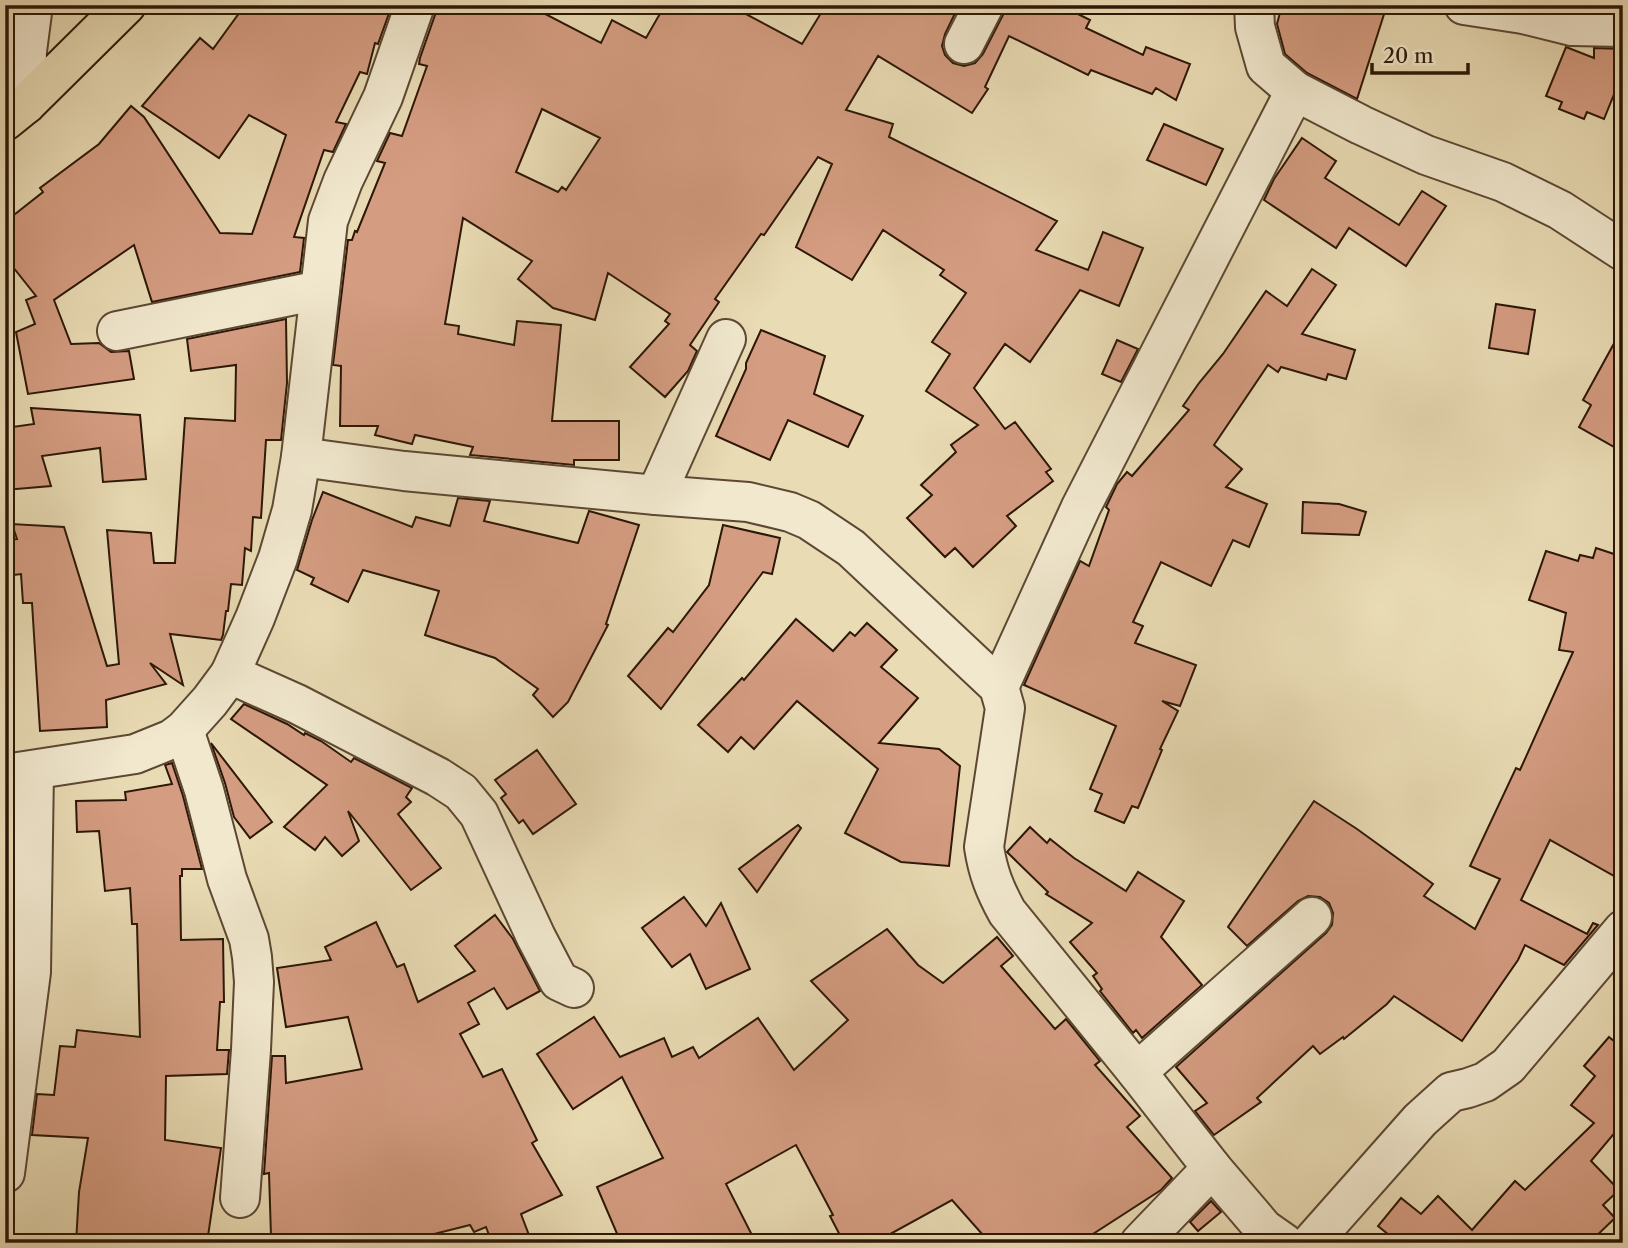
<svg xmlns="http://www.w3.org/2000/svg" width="1628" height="1248" font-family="'Libre Caslon Text',serif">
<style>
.building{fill:#d49c81;stroke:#2d1706;stroke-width:2;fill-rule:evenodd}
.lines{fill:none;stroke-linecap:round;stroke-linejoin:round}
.minor-casing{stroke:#5c4832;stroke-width:42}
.major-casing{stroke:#2d1706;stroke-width:42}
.minor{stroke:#f1e8ce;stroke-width:38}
.major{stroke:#e9dbb4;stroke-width:38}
</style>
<rect width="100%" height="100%" fill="#e9dbb4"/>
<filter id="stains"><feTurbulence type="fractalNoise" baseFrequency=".00286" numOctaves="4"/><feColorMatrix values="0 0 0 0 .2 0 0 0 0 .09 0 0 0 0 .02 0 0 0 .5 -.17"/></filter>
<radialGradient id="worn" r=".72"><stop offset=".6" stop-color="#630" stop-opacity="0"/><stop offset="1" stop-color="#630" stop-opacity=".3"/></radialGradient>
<g class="building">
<path d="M245 5H392L378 44 375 43 367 74 360 72 336 122 346 124 333 152 324 150 294 237 304 238 300 272 152 302 134 245 54 300 71 344 99 343 111 352 129 351 134 379 28 394 16 332 35 324 26 300 36 296 5 257V222L43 192 40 188 99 144 131 106 144 117 220 233 252 234 286 135 249 115 219 158 142 106 200 38 213 49Z"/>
<path d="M436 5H528L601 43 612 20 646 38 665 5H729L802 44 826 5H959L945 34 942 46 945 55 953 63 964 66 975 63 983 54 1003 15 1006 5H1060L1090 20 1086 28 1143 55 1146 47 1190 64 1176 100 1156 88 1152 94 1091 70 1088 75 1009 36 985 87 988 89 972 113 878 56 846 110 893 124 889 137 1057 221 1036 250 1088 270 1103 232 1143 248 1119 306 1080 290 1030 362 1005 344 974 388 1005 429 1015 422 1051 469 1046 472 1053 481 1007 516 1016 526 973 567 955 548 945 557 907 518 932 495 921 485 956 452 951 445 978 425 926 391 950 354 932 342 966 293 940 275 944 270 883 230 852 280 796 247 832 164 818 157 764 235 761 234 715 299 719 302 690 345 697 351 688 371 665 397 630 367 669 324 665 321 670 314 608 273 595 320 553 308 518 279 532 261 463 218 445 324 459 326 458 334 514 345 517 321 561 325 552 421H619V460H574V465L470 455 473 447 415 435 412 444 375 435 378 426H340L341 366 333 365 348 240H352L355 231 357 232 385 163 377 161 390 133 402 136 427 66 419 64 420 58 436 12ZM542 109 600 138 566 190 562 187 558 192 516 172Z"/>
<path d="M1282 5H1368L1385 11 1357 99 1307 73 1285 54 1277 24Z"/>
<path d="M1566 47 1594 58V48L1623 49V72L1604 119 1587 112 1584 119 1559 109 1562 102 1546 96Z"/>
<path d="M1164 124 1223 149 1206 185 1147 160Z"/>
<path d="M1302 138 1336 161 1325 178 1399 225 1422 191 1446 206 1406 266 1349 228 1336 248 1264 200 1274 179Z"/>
<path d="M1312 269 1336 285 1302 334 1355 350 1346 379 1328 374 1326 380 1281 367 1278 372 1268 365 1214 445 1242 469 1226 487 1267 504 1249 547 1233 540 1211 586 1161 562 1133 622 1143 626 1135 643 1196 665 1180 706 1162 701 1178 711 1160 749 1162 750 1138 808 1132 806 1124 823 1095 811 1102 794 1090 789 1116 726 1024 685 1080 561 1089 566 1109 510 1106 507 1117 484 1127 472 1132 476 1189 410 1183 406 1199 383 1223 354 1266 291 1287 306Z"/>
<path d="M1496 304 1535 310 1528 354 1489 348Z"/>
<path d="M286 319 287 383 281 440H266L261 518 253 517 251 551 245 548 242 585 231 584 228 611H226L223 635 221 640 170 634 183 685 150 663 166 684 106 700 107 727 40 731 32 603H23L21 574 5 576V540L17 539 12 524 64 527 107 666 119 664 107 530 151 533 154 563H175L185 418 235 421 236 365 191 371 187 339Z"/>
<path d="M1623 327V452L1579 427 1591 405 1583 400Z"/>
<path d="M761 330 825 356 814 394 863 416 848 447 788 420 770 460 716 436 746 369V363Z"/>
<path d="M1117 340 1138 349 1121 382 1102 374Z"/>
<path d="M31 408 140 415 146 479 103 482 100 448 42 456 51 486 5 490V428L34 424Z"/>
<path d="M323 492 412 527 416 517 450 526 458 498 490 501 484 521 578 543 589 511 639 525 606 624 608 625 568 702 553 717 533 695 538 689 495 658 425 635 439 591 363 570 348 602 311 584 314 578 297 570 312 520Z"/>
<path d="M1303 502 1339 504 1366 512 1359 535 1302 533Z"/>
<path d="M723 525 780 538 772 574 763 572 661 709 628 676 668 628 673 632 709 585Z"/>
<path d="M1596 548 1623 557V881L1550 840 1521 900 1587 934 1593 923 1598 925 1564 965 1525 945 1518 960 1462 1041 1394 996 1387 1004 1344 1039 1343 1037 1320 1054 1313 1046 1257 1098 1261 1102 1214 1135 1195 1111 1207 1103 1176 1067 1326 933 1332 925 1333 913 1329 903 1320 897 1308 896 1298 901 1247 946 1228 927 1314 801 1357 829 1433 884 1424 896 1475 929 1500 879 1470 866 1516 768 1520 770 1573 652 1559 650 1566 613 1529 600 1546 551 1578 561 1580 555 1593 558Z"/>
<path d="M796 619 833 651 850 632 855 636 867 623 897 650 881 667 918 698 879 743 939 749 960 766 949 866 901 862 845 833 878 769 797 701 754 749 741 737 728 752 698 725 742 678 744 680Z"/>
<path d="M244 704 287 724 304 735 305 733 321 741 351 762 354 758 412 788 406 797 411 802 398 814 441 868 411 890 348 811 359 841 342 856 325 837 315 850 284 827 327 785 231 719Z"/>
<path d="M211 743 272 822 250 838 234 817 225 783Z"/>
<path d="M537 750 576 804 533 834 523 820 519 823 501 798 506 794 495 780Z"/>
<path d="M172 763 183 796 202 869H182V876H180L181 940 223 939 224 1002H220L217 1050H229L227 1074 166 1076 165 1140 221 1148 207 1243H76L79 1192 88 1138 32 1135 37 1094 54 1095 60 1046 75 1047 77 1030 140 1037 137 924H132L130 888 105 891 99 831 77 832 76 801 126 800 125 792 172 784 165 765Z"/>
<path d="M798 825 801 828 757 892 739 869Z"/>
<path d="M1030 827 1047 843 1050 839 1074 858 1126 891 1138 872 1184 901 1161 937 1202 985 1142 1038 1136 1030 1133 1033 1100 991 1102 989 1093 976 1097 973 1070 942 1092 923 1046 894 1048 892 1007 852Z"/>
<path d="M684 897 706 926 721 903 750 969 706 989 690 954 672 967 642 928Z"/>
<path d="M495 915 513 939 540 991 507 1009 494 988 468 1003 479 1024 460 1034 483 1077 502 1069 537 1140 532 1143 562 1195 521 1214 532 1243H492L486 1227 474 1232 470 1225 422 1237V1243H305L306 1235 271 1236 269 1173 264 1174 272 1056H285L286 1083 362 1069 348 1017 286 1027 277 968 331 960 325 947 376 922 397 967 404 964 418 1002 475 971 455 946Z"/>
<path d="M887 929 918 965 943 983 997 937 1013 956 1001 966 1055 1029 1066 1019 1100 1061 1095 1065 1140 1116 1127 1127 1172 1178 1161 1190 1079 1243H990L952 1200 874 1243H844L830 1216 833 1215 796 1145 726 1184 756 1243H621L597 1187 663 1158 622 1077 573 1109 537 1054 594 1017 620 1057 664 1038 672 1057 693 1047 699 1058 758 1018 794 1070 848 1020 811 981Z"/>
<path d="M1609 1037 1620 1046 1623 1042V1123L1591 1161 1619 1190 1603 1205 1615 1218 1589 1243H1399L1378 1226 1401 1198 1421 1214 1438 1196 1472 1230 1515 1181 1525 1190 1594 1123 1571 1105 1595 1076 1584 1066Z"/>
<path d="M1211 1201 1221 1212 1198 1231 1190 1222Z"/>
</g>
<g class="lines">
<defs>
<g id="minor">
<path d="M1254 5 1255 27 1266 66 1295 91 1361 125 1426 155 1503 182 1560 210 1623 251"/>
<path d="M1464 5 1523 14 1572 26 1623 27"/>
<path d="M964 44 984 5"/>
<path d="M26 104 27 51 33 5"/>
<path d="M117 331 320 290"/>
<path d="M301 457 404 471 656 495 748 502 790 512 809 520 851 548 999 687 1005 708 984 847C988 873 995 890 1007 912L1137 1072 1212 1168 1264 1229 1284 1243"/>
<path d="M656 495 726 339"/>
<path d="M230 674 255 618 278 558 292 510 301 457 328 221 343 181 383 97 415 5"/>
<path d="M999 687 1081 507 1295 91"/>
<path d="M184 730 204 790 227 879 249 939 252 957 254 982 251 1050 240 1198"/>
<path d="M5 774 135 754 172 739 184 730 210 701 230 674 297 704 438 777 461 792 479 814 536 937 559 981 574 988"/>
<path d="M1137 1072 1312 917"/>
<path d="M5 1173 31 972 34 770"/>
<path d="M1140 1243 1212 1168"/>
<path d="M1311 1243 1420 1120 1451 1092 1468 1088 1485 1082 1508 1066 1623 930"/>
</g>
<path id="major" d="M5 121 26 104 126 5"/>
</defs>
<use href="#minor" class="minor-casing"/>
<use href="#major" class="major-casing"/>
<use href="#minor" class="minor"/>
<use href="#major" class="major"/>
</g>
<rect width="1628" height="1248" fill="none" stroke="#e9dbb4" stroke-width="28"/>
<rect x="7" y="7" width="1614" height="1234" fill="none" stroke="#2d1706" stroke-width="3.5"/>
<rect x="14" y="14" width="1600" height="1220" fill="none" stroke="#2d1706" stroke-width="2"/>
<path d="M1372 63v10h96v-10" fill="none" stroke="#2d1706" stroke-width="3.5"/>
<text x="1383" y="63" font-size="21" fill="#2d1706" stroke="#f1e8ce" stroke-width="5" paint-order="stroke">20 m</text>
<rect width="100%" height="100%" filter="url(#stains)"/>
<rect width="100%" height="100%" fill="url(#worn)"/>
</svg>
